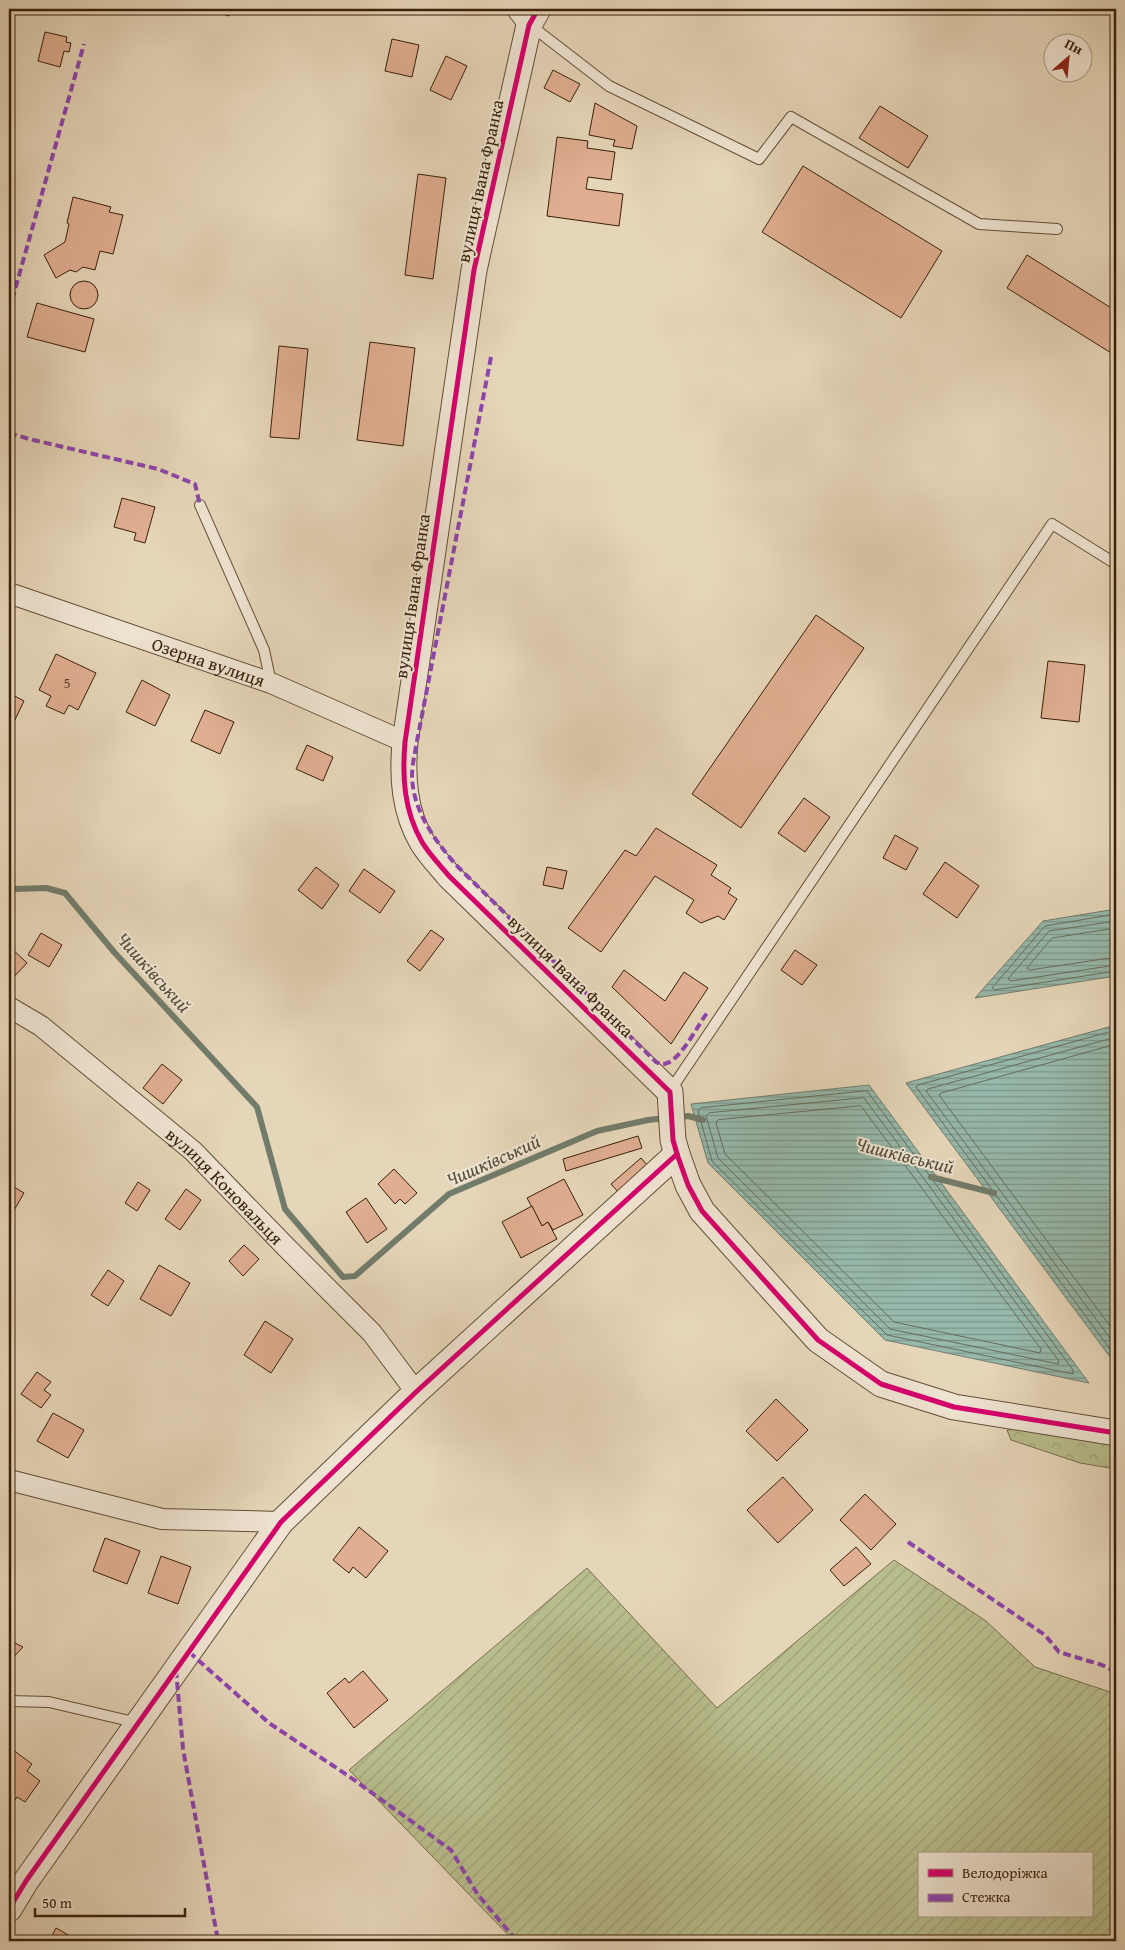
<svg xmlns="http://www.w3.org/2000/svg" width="1125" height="1950" font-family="'Gentium Book Plus',serif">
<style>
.forest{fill:url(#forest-crowns);stroke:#786e4b}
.garden{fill:url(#garden-furrows);stroke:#786e4b;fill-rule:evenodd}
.water{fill:url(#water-rules);stroke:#717c6b}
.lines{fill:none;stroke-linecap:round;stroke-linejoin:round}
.shore{stroke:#686c5a;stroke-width:1}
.stream{stroke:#717c6b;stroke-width:6}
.building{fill:#e0ae91;stroke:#392009}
.service-casing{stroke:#644e35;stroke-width:12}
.minor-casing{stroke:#644e35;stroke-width:22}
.tertiary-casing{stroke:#644e35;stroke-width:27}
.service{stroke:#efe4d2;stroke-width:10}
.minor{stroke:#efe4d2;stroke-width:20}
.tertiary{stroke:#efe4d2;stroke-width:25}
.quiet{stroke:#8e44ad;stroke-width:4;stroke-dasharray:8 4;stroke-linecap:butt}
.cycleway-casing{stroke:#efe4d2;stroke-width:8}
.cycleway{stroke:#d6006c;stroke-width:5}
.labels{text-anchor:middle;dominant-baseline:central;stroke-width:4;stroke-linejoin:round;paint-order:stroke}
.number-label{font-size:15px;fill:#63442b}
.street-label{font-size:18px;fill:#392009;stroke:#efe4d2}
.water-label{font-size:19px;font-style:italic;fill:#554e3a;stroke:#efe4d2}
</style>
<defs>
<pattern id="forest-crowns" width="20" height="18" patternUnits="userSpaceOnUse" patternTransform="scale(1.25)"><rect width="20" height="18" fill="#b8bd8d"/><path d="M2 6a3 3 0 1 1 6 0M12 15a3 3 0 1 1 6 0" fill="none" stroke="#9fa278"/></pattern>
<pattern id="garden-furrows" width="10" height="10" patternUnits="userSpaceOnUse" patternTransform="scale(1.25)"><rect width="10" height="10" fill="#b8bd8d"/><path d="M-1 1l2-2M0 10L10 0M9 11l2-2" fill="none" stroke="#9fa278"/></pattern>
<pattern id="water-rules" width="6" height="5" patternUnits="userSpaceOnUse" patternTransform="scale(1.25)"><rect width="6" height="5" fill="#96b9ac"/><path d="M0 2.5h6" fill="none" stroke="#7b968a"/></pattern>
</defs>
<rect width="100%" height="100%" fill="#e6d6b9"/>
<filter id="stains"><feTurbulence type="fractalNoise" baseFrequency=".004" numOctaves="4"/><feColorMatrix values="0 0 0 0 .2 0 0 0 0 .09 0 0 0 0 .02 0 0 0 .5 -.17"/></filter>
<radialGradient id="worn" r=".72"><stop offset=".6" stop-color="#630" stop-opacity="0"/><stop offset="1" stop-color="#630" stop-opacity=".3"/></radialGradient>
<path class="forest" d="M1025 1428 1116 1444V1469L1080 1463 1011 1440 1007 1430Z"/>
<path class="garden" d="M894 1560 986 1621 1035 1667 1116 1694V1941H514L349 1770 587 1568 717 1708ZM919 1854H1091V1916H919Z"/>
<g class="water">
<path d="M1116 909V976L975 998 1043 921Z"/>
<path d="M1116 1025V1365L906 1083Z"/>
<path d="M869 1085 1089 1383 885 1340 708 1163 691 1104Z"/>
</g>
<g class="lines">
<g class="shore">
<path d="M1116 914 1045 926 992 988 995 990 1116 971"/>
<path d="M1116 921 1049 931 1008 979 1011 981 1116 965"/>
<path d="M1116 928 1052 938 1027 968 1030 970 1116 957"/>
<path d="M1116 1030 918 1085 916 1087 1116 1357"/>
<path d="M1116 1037 928 1089 926 1091 1116 1346"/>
<path d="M1116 1044 941 1093 939 1095 1116 1334"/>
<path d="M867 1091 1073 1370V1374L887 1335 712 1161 698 1111 701 1108Z"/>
<path d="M864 1098 1059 1361 1058 1364 890 1329 718 1158 706 1116 709 1113Z"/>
<path d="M861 1106 1041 1349 1040 1353 894 1322 725 1154 716 1123 718 1120Z"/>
</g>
<g class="stream">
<path d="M9 886 15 889 46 888 65 893 114 952 257 1107 285 1209 343 1277 355 1276 449 1194 597 1131 648 1120 666 1118"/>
<path d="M676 1117 688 1116 703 1120"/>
<path d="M931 1177 994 1193"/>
</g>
</g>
<g class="building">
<path d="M207 9H231L229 16Z"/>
<path d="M45 32 67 37 66 42 71 43 69 52 64 51 60 67 38 61Z"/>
<path d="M392 39 419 45 412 77 385 71Z"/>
<path d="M446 56 467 66 451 100 430 90Z"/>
<path d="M553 70 580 84 570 102 544 88Z"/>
<path d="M595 103 637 126 632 149 613 146 615 140 589 135Z"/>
<path d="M880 106 928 136 908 168 859 138Z"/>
<path d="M557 137 588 141 587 148 615 152 611 180 588 177 586 189 623 194 619 226 547 216Z"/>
<path d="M803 166 942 251 901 318 762 232Z"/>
<path d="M418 174 446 178 433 279 405 275Z"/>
<path d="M73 197 111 207 109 212 123 215 113 254 100 251 95 270 83 267 76 272 70 270 56 278 44 255 65 242 69 224 67 223Z"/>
<path d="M1027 255 1116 311V356L1007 288Z"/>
<path d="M9 268 13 269 9 282Z"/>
<circle cx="84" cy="295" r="14"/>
<path d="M37 303 94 319 85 352 27 337Z"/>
<path d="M370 342 415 348 403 446 357 440Z"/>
<path d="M279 346 308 349 299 439 270 437Z"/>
<path d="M122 498 155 507 145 543 134 540 136 533 114 527Z"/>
<path d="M816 615 864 648 741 828 692 794Z"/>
<path d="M56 654 96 673 78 710 69 705 64 714 46 706 51 696 39 690Z"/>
<path d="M1048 661 1085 665 1079 722 1041 718Z"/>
<path d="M142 680 170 695 155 726 126 712Z"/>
<path d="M9 693 24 701 9 732Z"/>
<path d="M205 710 234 722 220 754 191 741Z"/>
<path d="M307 745 333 757 323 781 296 769Z"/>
<path d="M804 798 830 817 805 852 778 833Z"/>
<path d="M656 828 717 865 711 875 731 888 728 893 737 899 724 920 718 916 701 923 686 913 694 900 655 876 601 952 568 928 625 850 636 856Z"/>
<path d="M895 835 918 848 906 870 883 858Z"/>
<path d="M945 862 979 886 957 918 923 894Z"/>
<path d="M316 867 339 885 322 909 298 890Z"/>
<path d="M547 867 567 871 563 889 543 885Z"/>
<path d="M364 869 395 891 380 913 349 891Z"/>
<path d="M431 930 444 939 420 971 407 961Z"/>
<path d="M41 933 62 945 49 967 28 955Z"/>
<path d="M9 946 27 963 9 982Z"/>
<path d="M795 950 817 965 802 985 781 970Z"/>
<path d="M624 970 665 1001 684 972 708 988 671 1044 612 987Z"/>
<path d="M162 1064 182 1080 163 1104 143 1088Z"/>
<path d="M638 1136 642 1148 566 1171 563 1159Z"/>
<path d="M641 1158 649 1167 619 1193 611 1184Z"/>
<path d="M394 1169 417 1193 405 1204 400 1199 395 1204 378 1184Z"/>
<path d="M564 1179 583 1215 553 1230 548 1222 542 1226 527 1198Z"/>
<path d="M138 1182 150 1190 137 1211 125 1203Z"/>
<path d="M9 1184 24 1193 9 1219Z"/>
<path d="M186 1189 201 1200 180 1230 165 1219Z"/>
<path d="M366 1198 387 1229 367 1243 346 1212Z"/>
<path d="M532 1206 542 1226 548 1222 557 1239 521 1258 502 1222Z"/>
<path d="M244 1245 259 1259 243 1276 229 1261Z"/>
<path d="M159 1265 190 1283 171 1316 140 1299Z"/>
<path d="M108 1270 124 1281 108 1306 91 1295Z"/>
<path d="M265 1321 293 1339 271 1373 244 1355Z"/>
<path d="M37 1372 51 1382 44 1390 51 1395 41 1408 21 1394Z"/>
<path d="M776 1399 808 1430 777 1461 746 1431Z"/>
<path d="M53 1413 84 1430 68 1458 37 1441Z"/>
<path d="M783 1477 813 1510 778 1543 747 1510Z"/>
<path d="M865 1494 896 1524 871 1550 840 1520Z"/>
<path d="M359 1527 388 1551 366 1578 353 1567 349 1573 333 1560Z"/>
<path d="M105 1538 140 1551 127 1584 93 1571Z"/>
<path d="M856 1547 871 1564 844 1586 830 1570Z"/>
<path d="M161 1556 191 1567 178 1604 148 1593Z"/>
<path d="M9 1640 23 1647 9 1662Z"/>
<path d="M363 1671 388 1700 354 1728 327 1693 345 1678 349 1683Z"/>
<path d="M9 1747 32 1764 27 1771 40 1781 25 1802 17 1797 10 1807Z"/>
<path d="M56 1928 79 1941H49Z"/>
</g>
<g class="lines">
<defs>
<g id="service">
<path d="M530 25 609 86 759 159 791 117 979 224 1057 229"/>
<path d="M200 505 264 650 271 683"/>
<path d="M670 1091 1052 524 1116 564"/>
<path d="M9 1701 49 1702 138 1723"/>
</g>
<g id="minor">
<path d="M517 9 529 25"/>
<path id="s1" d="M9 593 271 683 405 742"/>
<path id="s2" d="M9 1007 41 1026 193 1151 286 1247 372 1333 416 1392"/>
<path d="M9 1480 162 1519 281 1522"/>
</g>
<g id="tertiary">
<path d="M538 9 529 25 474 270 405 742C402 777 404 811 422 842 429 854 440 865 449 876L670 1092 673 1140 677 1154 688 1185 702 1211 818 1340 881 1384 954 1407 1116 1433"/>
<path d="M9 1909 26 1881 281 1522 416 1392 677 1154"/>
</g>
</defs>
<use href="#service" class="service-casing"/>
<use href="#minor" class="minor-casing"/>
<use href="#tertiary" class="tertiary-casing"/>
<use href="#service" class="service"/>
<use href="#minor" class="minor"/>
<use href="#tertiary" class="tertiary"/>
<g class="quiet">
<path d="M9 311 84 44"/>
<path d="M491 357 417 741C415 753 412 765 412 776 413 811 434 839 456 865L656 1062C660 1064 663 1065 667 1063 681 1059 698 1025 707 1013"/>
<path d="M9 433 29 439 158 469 195 484 200 505"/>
<path d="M908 1542 1045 1635 1059 1652 1102 1665 1116 1672"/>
<path d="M189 1652 269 1723 350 1777 451 1850 478 1895 517 1941"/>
<path d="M176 1670 183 1749 218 1941"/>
</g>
<defs>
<g id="cycleway">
<path d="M538 9 529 25 474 270 405 742C402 777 404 811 422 842 429 854 440 865 449 876L670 1092 673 1140 677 1154 688 1185 702 1211 818 1340 881 1384 954 1407 1116 1433"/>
<path d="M9 1909 26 1881 281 1522 416 1392 677 1154"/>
</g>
</defs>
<use href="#cycleway" class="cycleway-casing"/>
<use href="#cycleway" class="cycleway"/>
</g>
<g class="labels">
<g class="number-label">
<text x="67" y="682">5</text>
</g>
<g class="street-label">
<text transform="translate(480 181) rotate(-78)">вулиця Івана Франка</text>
<text transform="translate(412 596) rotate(-82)">вулиця Івана Франка</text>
<text stroke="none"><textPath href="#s1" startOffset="211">Озерна вулиця</textPath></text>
<text transform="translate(571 976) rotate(44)">вулиця Івана Франка</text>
<text stroke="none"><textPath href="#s2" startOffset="281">вулиця Коновальця</textPath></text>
</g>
<g class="water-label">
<text transform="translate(154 972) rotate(48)">Чишківський</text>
<text transform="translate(905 1155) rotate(14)">Чишківський</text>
<text transform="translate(493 1160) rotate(-24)">Чишківський</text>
</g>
</g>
<rect width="1125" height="1950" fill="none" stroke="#e6d6b9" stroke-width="30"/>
<rect x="10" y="10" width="1105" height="1930" fill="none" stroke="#392009" stroke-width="2.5"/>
<rect x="15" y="15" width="1095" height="1920" fill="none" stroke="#392009"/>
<rect x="918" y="1852" width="175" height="65" fill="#efe4d2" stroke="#a69682"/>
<rect x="928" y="1869" width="25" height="8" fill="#d6006c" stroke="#a69682"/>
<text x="962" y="1878" font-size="15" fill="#392009">Велодоріжка</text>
<rect x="928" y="1894" width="25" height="8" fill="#8e44ad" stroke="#a69682"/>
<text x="962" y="1902" font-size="15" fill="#392009">Стежка</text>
<g transform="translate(1068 58) rotate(27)"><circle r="24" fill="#efe4d2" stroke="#a69682"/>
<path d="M0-4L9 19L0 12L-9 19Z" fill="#8f2418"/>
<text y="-8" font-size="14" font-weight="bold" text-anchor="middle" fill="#392009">Пн</text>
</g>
<path d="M35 1908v8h150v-8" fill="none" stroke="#392009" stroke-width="2.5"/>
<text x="42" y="1908" font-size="15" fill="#392009" stroke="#efe4d2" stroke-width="4" paint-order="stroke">50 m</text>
<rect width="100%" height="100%" filter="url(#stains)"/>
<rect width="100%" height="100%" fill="url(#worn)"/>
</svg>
